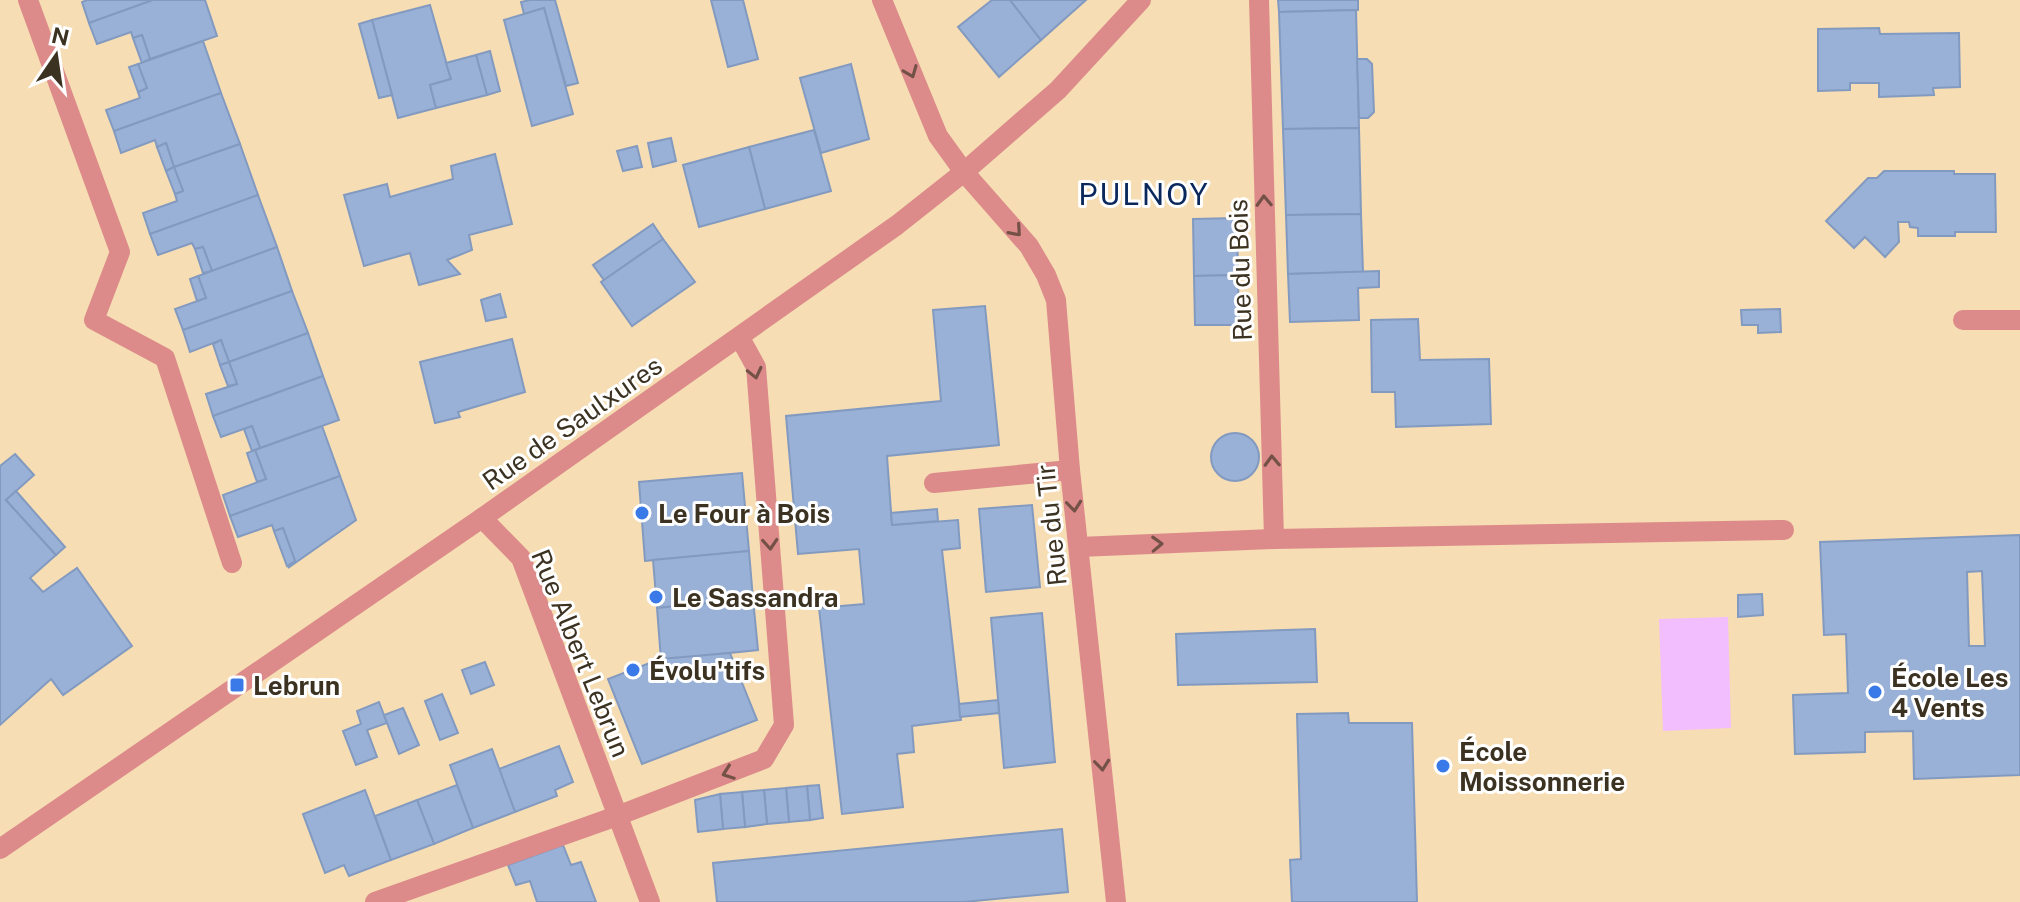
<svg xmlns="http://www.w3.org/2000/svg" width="2020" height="902" font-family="'Public Sans',sans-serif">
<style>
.green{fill:#f3befe}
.building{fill:#99b0d7;stroke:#839ac0;stroke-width:2;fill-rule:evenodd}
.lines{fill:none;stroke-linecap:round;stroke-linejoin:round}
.minor{stroke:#dc8b8a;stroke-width:20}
.oneway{stroke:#745146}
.poi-dot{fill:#3a7ae8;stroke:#fff;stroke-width:3}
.labels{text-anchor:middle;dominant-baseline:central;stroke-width:6;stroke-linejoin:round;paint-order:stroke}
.street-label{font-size:26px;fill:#3c3222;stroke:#fff}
.poi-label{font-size:26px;font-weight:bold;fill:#3c3222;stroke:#fff;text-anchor:start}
.quarter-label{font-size:30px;letter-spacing:2px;fill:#0a285c;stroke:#fff}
</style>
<rect width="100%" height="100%" fill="#f6ddb3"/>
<path class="green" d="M1728 617 1731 728 1663 731 1659 619Z"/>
<g class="building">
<path d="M87 0H153L89 23 82 2Z"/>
<path d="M153 0H205L217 36 150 59 142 35 133 38 131 32 97 44 89 23Z"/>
<path d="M530 0H555L578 83 566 86 544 8 524 14 521 2Z"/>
<path d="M711 0H743L758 59 728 67Z"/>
<path d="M992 0H1010L1041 40 999 77 958 27Z"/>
<path d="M1010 0H1086L1041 40Z"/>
<path d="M1278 0H1358V10L1279 12Z"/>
<path d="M430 5 451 79 430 85 436 108 398 118 372 20Z"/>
<path d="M544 8 573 114 532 126 504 20Z"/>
<path d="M1356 10 1359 128 1283 129 1279 12Z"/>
<path d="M372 20 392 95 379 98 359 24Z"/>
<path d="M1879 28 1880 34 1959 33 1960 87 1933 88 1934 95 1879 97V83H1850V90L1818 91V29Z"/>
<path d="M142 35 150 59 142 63 133 38Z"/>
<path d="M203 41 221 93 114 131 106 110 140 98 138 92 147 88 138 64Z"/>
<path d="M490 51 500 91 487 95 476 55Z"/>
<path d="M476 55 487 95 436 108 430 85 451 79 446 63Z"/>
<path d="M1357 59H1367L1372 64 1374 112 1368 118H1359Z"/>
<path d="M138 64 147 88 138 92 129 67Z"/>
<path d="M851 64 869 139 821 153 800 78Z"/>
<path d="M221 93 240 144 174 167 166 143 157 147 155 140 121 153 114 131Z"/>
<path d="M1359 128 1361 214 1286 215 1283 129Z"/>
<path d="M814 130 831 191 765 209 749 147Z"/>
<path d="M671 138 676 161 653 167 648 143Z"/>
<path d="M166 143 174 167 166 171 157 147Z"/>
<path d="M240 144 258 195 150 234 143 213 177 201 175 194 183 191 174 167Z"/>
<path d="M637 146 642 167 623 171 617 151Z"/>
<path d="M749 147 765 209 699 227 683 165Z"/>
<path d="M495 154 512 224 469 235 472 250 447 260 460 274 419 285 410 253 364 266 344 195 387 184 390 197 453 179 451 166Z"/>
<path d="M174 167 183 191 175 194 166 171Z"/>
<path d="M1884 171H1954V174H1995L1996 232H1955V236H1918V228L1910 227 1909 222H1898L1899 242 1885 257 1865 237 1854 248 1826 221 1868 178H1877Z"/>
<path d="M258 195 277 247 212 271 203 247 195 249 192 243 158 255 150 234Z"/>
<path d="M1361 214 1363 272 1288 274 1286 215Z"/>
<path d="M1237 218 1238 275 1194 276 1193 219Z"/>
<path d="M653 224 663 239 604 280 593 265Z"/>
<path d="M663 239 695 282 632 326 601 282Z"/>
<path d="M203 247 212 271 203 273 195 249Z"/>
<path d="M277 247 292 291 183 330 175 309 206 298 198 276Z"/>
<path d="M1379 271V287L1358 288 1359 320 1290 322 1288 274Z"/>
<path d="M1238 275 1239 325H1195L1194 276Z"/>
<path d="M198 276 206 298 197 301 190 279Z"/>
<path d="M292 291 308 333 229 362 221 340 190 352 183 330Z"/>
<path d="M500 294 506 317 486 321 481 300Z"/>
<path d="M985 306 999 445 887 456 892 525 958 520 960 548 942 550 961 720 912 726 914 752 897 754 903 807 842 814 819 608 864 604 859 549 798 554 786 416 941 401 933 310Z"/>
<path d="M1780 309 1781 332 1758 333V325H1742L1741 310Z"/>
<path d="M1418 319 1420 360 1489 359 1491 424 1396 427 1395 392H1372L1371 320Z"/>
<path d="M308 333 323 376 213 416 206 394 237 384 229 362Z"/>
<path d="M512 339 525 392 458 412 460 417 435 423 420 362Z"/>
<path d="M221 340 229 362 220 365 213 344Z"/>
<path d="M229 362 237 384 228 386 220 365Z"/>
<path d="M323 376 339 420 260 448 252 426 221 437 213 416Z"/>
<path d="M252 426 260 448 252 451 244 429Z"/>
<path d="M322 426 340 476 230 516 223 495 266 479 255 450Z"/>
<circle cx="1235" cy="457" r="24"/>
<path d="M255 450 266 479 257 482 247 453Z"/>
<path d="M15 454 34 475 6 500 56 555 30 578 43 592 77 568 132 646 63 695 51 679 0 725V466Z"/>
<path d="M742 473 749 551 645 561 639 482Z"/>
<path d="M340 476 356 520 288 568 295 561 283 528 274 531 272 525 238 537 230 516Z"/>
<path d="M16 491 65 547 56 555 6 500Z"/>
<path d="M1032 505 1040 587 986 592 979 509Z"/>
<path d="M937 509 938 521 892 525 891 513Z"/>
<path d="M283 528 295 561 287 566 274 531Z"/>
<path d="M2020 535V775L1914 779 1913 731 1865 732V752L1795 754 1793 695 1848 693 1846 634 1824 635 1820 542ZM1982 571 1985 646H1969L1967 572Z"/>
<path d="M749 551 753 599 657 608 653 560Z"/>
<path d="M1762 594 1763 615 1738 617V595Z"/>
<path d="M753 599 758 650 661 660 657 608Z"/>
<path d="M1042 613 1055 762 1004 768 991 618Z"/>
<path d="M1315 629 1317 682 1178 685 1176 634Z"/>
<path d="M730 653 757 720 642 764 608 679 660 659Z"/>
<path d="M485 662 494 685 471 694 462 670Z"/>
<path d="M442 694 458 733 440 740 425 701Z"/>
<path d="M998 700 999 713 960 717 959 704Z"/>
<path d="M379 702 387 723 367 730 377 757 356 765 343 731 361 724 357 711Z"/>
<path d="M403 708 419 745 399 754 384 715Z"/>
<path d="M1348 713 1349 723H1412L1417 902H1292L1290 860 1301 859 1297 714Z"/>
<path d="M559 746 573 782 555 790 557 796 515 812 499 769Z"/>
<path d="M492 749 515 812 473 828 450 765Z"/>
<path d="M457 785 473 828 434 844 417 800Z"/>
<path d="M819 785 823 818 810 820 807 786Z"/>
<path d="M807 786 810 820 789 822 786 788Z"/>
<path d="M786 788 789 822 767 824 764 790Z"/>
<path d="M365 790 391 860 349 876 344 865 325 873 303 814Z"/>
<path d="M764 790 767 824 745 827 742 792Z"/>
<path d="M742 792 745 827 723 829 720 794Z"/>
<path d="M720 794 723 829 698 832 695 800Z"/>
<path d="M417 800 434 844 391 860 375 816Z"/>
<path d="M1062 829 1068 892 964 902H717L713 863Z"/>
<path d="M563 845 571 865 581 862 596 902H537L530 881 516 885 508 865Z"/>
</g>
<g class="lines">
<g class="minor">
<path d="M28 0 120 252 94 320 165 358 232 563"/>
<path d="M882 0 938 136 964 172 1029 246 1046 275 1056 300 1070 470 1116 902"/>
<path d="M1259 0 1274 539"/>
<path d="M1963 320H2020"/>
<path d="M934 483 1070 470"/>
<path d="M482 518 521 558 650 902"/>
<path d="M1079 547 1274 539 1784 530"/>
<path d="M0 849 482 518 897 225 964 172 1058 90 1141 0"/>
<path d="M375 902 617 816 764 759 784 725 756 367 740 338"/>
</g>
</g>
<defs><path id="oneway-chevron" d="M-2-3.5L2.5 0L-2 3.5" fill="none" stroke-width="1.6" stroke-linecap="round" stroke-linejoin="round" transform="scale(2)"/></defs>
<g class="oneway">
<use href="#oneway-chevron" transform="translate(911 72) rotate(68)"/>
<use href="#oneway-chevron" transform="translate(1264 201) rotate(-92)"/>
<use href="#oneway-chevron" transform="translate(1016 231) rotate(49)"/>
<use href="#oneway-chevron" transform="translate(755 373) rotate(77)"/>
<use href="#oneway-chevron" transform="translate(1272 461) rotate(-92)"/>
<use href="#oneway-chevron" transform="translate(1074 506) rotate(84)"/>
<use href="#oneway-chevron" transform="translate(770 544) rotate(86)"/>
<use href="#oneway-chevron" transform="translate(1157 544) rotate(-2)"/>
<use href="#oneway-chevron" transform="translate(1102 765) rotate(84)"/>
<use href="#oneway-chevron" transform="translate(728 773) rotate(160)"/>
</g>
<g class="poi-dot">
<circle cx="642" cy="513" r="8"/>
<circle cx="656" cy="597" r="8"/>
<circle cx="633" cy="670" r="8"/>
<rect x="229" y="677" width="16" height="16" rx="4"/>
<circle cx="1875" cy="692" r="8"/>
<circle cx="1443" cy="766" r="8"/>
</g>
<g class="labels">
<g class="street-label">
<text transform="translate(1240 270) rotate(-92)">Rue du Bois</text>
<text transform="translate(572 423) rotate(-35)">Rue de Saulxures</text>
<text transform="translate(1051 525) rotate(-96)">Rue du Tir</text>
<text transform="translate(581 653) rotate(68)">Rue Albert Lebrun</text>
</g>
<g class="poi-label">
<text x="658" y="513">Le Four à Bois</text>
<text x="672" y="597">Le Sassandra</text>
<text x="649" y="670">Évolu'tifs</text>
<text x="1891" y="677">École Les<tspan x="1891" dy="30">4 Vents</tspan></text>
<text x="253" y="685">Lebrun</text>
<text x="1459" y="751">École<tspan x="1459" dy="30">Moissonnerie</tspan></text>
</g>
<g class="quarter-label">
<text x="1144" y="194">PULNOY</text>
</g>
</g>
<g transform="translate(56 56) rotate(13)" stroke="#ffffff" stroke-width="6" paint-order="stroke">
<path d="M0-6L14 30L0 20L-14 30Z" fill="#3c3222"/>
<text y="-12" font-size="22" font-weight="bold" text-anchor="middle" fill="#3c3222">N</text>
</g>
</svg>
